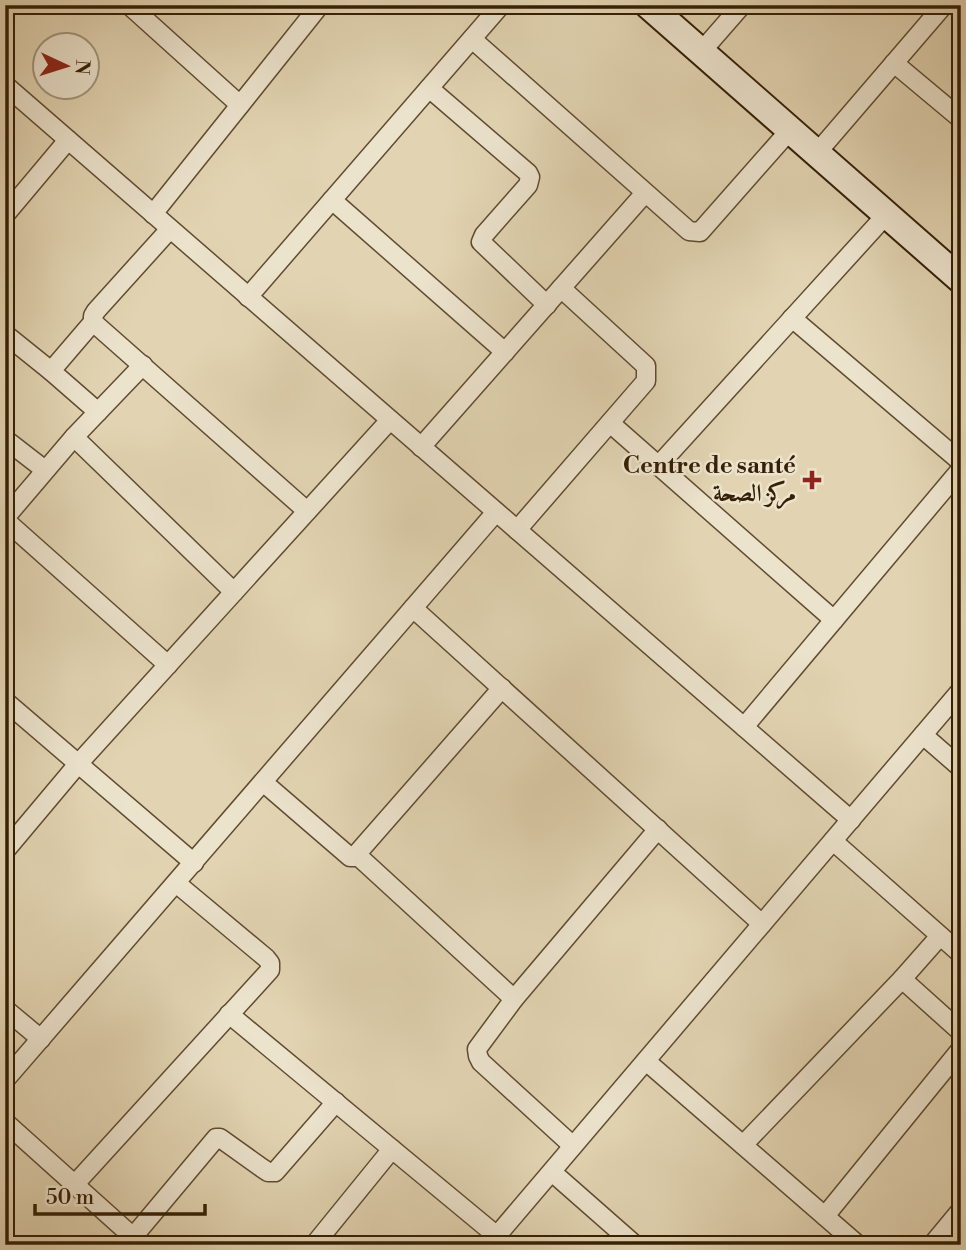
<svg xmlns="http://www.w3.org/2000/svg" width="966" height="1250" font-family="'Libre Bodoni',Amiri,serif">
<style>
.lines{fill:none;stroke-linecap:round;stroke-linejoin:round}
.street-casing{stroke:#604c31;stroke-width:21}
.secondary-casing{stroke:#351f06;stroke-width:30}
.street{stroke:#ece3cd;stroke-width:18}
.secondary{stroke:#ece3cd;stroke-width:26}
.poi-dot{fill:#8f2418;stroke:#ece3cd;stroke-width:2.5}
.labels{text-anchor:middle;dominant-baseline:central;stroke-width:5;stroke-linejoin:round;paint-order:stroke}
.poi-label{font-size:24px;font-weight:bold;fill:#351f06;stroke:#ece3cd;text-anchor:end}
</style>
<rect width="100%" height="100%" fill="#e2d4b2"/>
<filter id="stains"><feTurbulence type="fractalNoise" baseFrequency=".00286" numOctaves="4"/><feColorMatrix values="0 0 0 0 .2 0 0 0 0 .09 0 0 0 0 .02 0 0 0 .5 -.17"/></filter>
<radialGradient id="worn" r=".72"><stop offset=".6" stop-color="#630" stop-opacity="0"/><stop offset="1" stop-color="#630" stop-opacity=".3"/></radialGradient>
<g class="lines">
<defs>
<g id="street">
<path d="M129 5 240 105"/>
<path d="M472 39 689 231 700 232 790 130"/>
<path d="M701 52 742 5"/>
<path d="M894 63 961 119"/>
<path d="M5 85 851 820"/>
<path d="M429 88 528 173 530 177 528 185 484 235 481 242 547 305"/>
<path d="M816 154 944 5"/>
<path d="M332 200 505 352"/>
<path d="M153 214 320 5"/>
<path d="M5 215 68 140"/>
<path d="M170 229 96 311 93 316V322L307 511"/>
<path d="M248 297 501 5"/>
<path d="M792 318 961 462"/>
<path d="M93 322 51 371 98 412"/>
<path d="M5 334 51 371"/>
<path d="M610 423 834 620"/>
<path d="M74 437 234 592"/>
<path d="M5 439 45 470"/>
<path d="M421 447 645 193"/>
<path d="M658 466 886 215"/>
<path d="M5 518 74 437 143 365"/>
<path d="M5 520 168 665"/>
<path d="M517 530 646 381V366L561 288"/>
<path d="M413 608 762 924"/>
<path d="M5 701 194 863"/>
<path d="M744 727 961 469"/>
<path d="M923 735 961 768"/>
<path d="M263 782 350 857H354L502 688"/>
<path d="M833 841 961 954"/>
<path d="M5 851 78 764 390 420"/>
<path d="M357 855 514 999"/>
<path d="M902 979 961 1032"/>
<path d="M5 1009 41 1039"/>
<path d="M229 1014 497 1236"/>
<path d="M646 1061 858 1245"/>
<path d="M5 1080 496 512"/>
<path d="M5 1122 142 1245"/>
<path d="M743 1145 902 979 940 936"/>
<path d="M573 1146 481 1062 478 1056 477 1049 514 999 658 829"/>
<path d="M552 1172 635 1245"/>
<path d="M75 1184 270 970V963L266 958 176 883"/>
<path d="M825 1216 961 1049"/>
<path d="M133 1237 216 1138H220L262 1168 268 1172H275L336 1102"/>
<path d="M314 1245 392 1149"/>
<path d="M489 1245 961 690"/>
<path d="M932 1245 961 1210"/>
</g>
<path id="secondary" d="M648 5 961 280"/>
</defs>
<use href="#street" class="street-casing"/>
<use href="#secondary" class="secondary-casing"/>
<use href="#street" class="street"/>
<use href="#secondary" class="secondary"/>
</g>
<path class="poi-dot" d="M808.5 469.5h7v7h7v7h-7v7h-7v-7h-7v-7h7z"/>
<g class="labels">
<g class="poi-label">
<text x="796" y="466">Centre de santé<tspan x="796" dy="28">مركز الصحة</tspan></text>
</g>
</g>
<rect width="966" height="1250" fill="none" stroke="#e2d4b2" stroke-width="28"/>
<rect x="7" y="7" width="952" height="1236" fill="none" stroke="#351f06" stroke-width="3.5"/>
<rect x="14" y="14" width="938" height="1222" fill="none" stroke="#351f06" stroke-width="2"/>
<g transform="translate(66 66) rotate(94)"><circle r="33" fill="#ece3cd" stroke="#a3957d" stroke-width="2"/>
<path d="M0-5L12 26L0 18L-12 26Z" fill="#8f2418"/>
<text y="-10" font-size="19" font-weight="bold" text-anchor="middle" fill="#351f06">N</text>
</g>
<path d="M35 1204v10h170v-10" fill="none" stroke="#351f06" stroke-width="3.5"/>
<text x="46" y="1204" font-size="21" fill="#351f06" stroke="#ece3cd" stroke-width="5" paint-order="stroke">50 m</text>
<rect width="100%" height="100%" filter="url(#stains)"/>
<rect width="100%" height="100%" fill="url(#worn)"/>
</svg>
